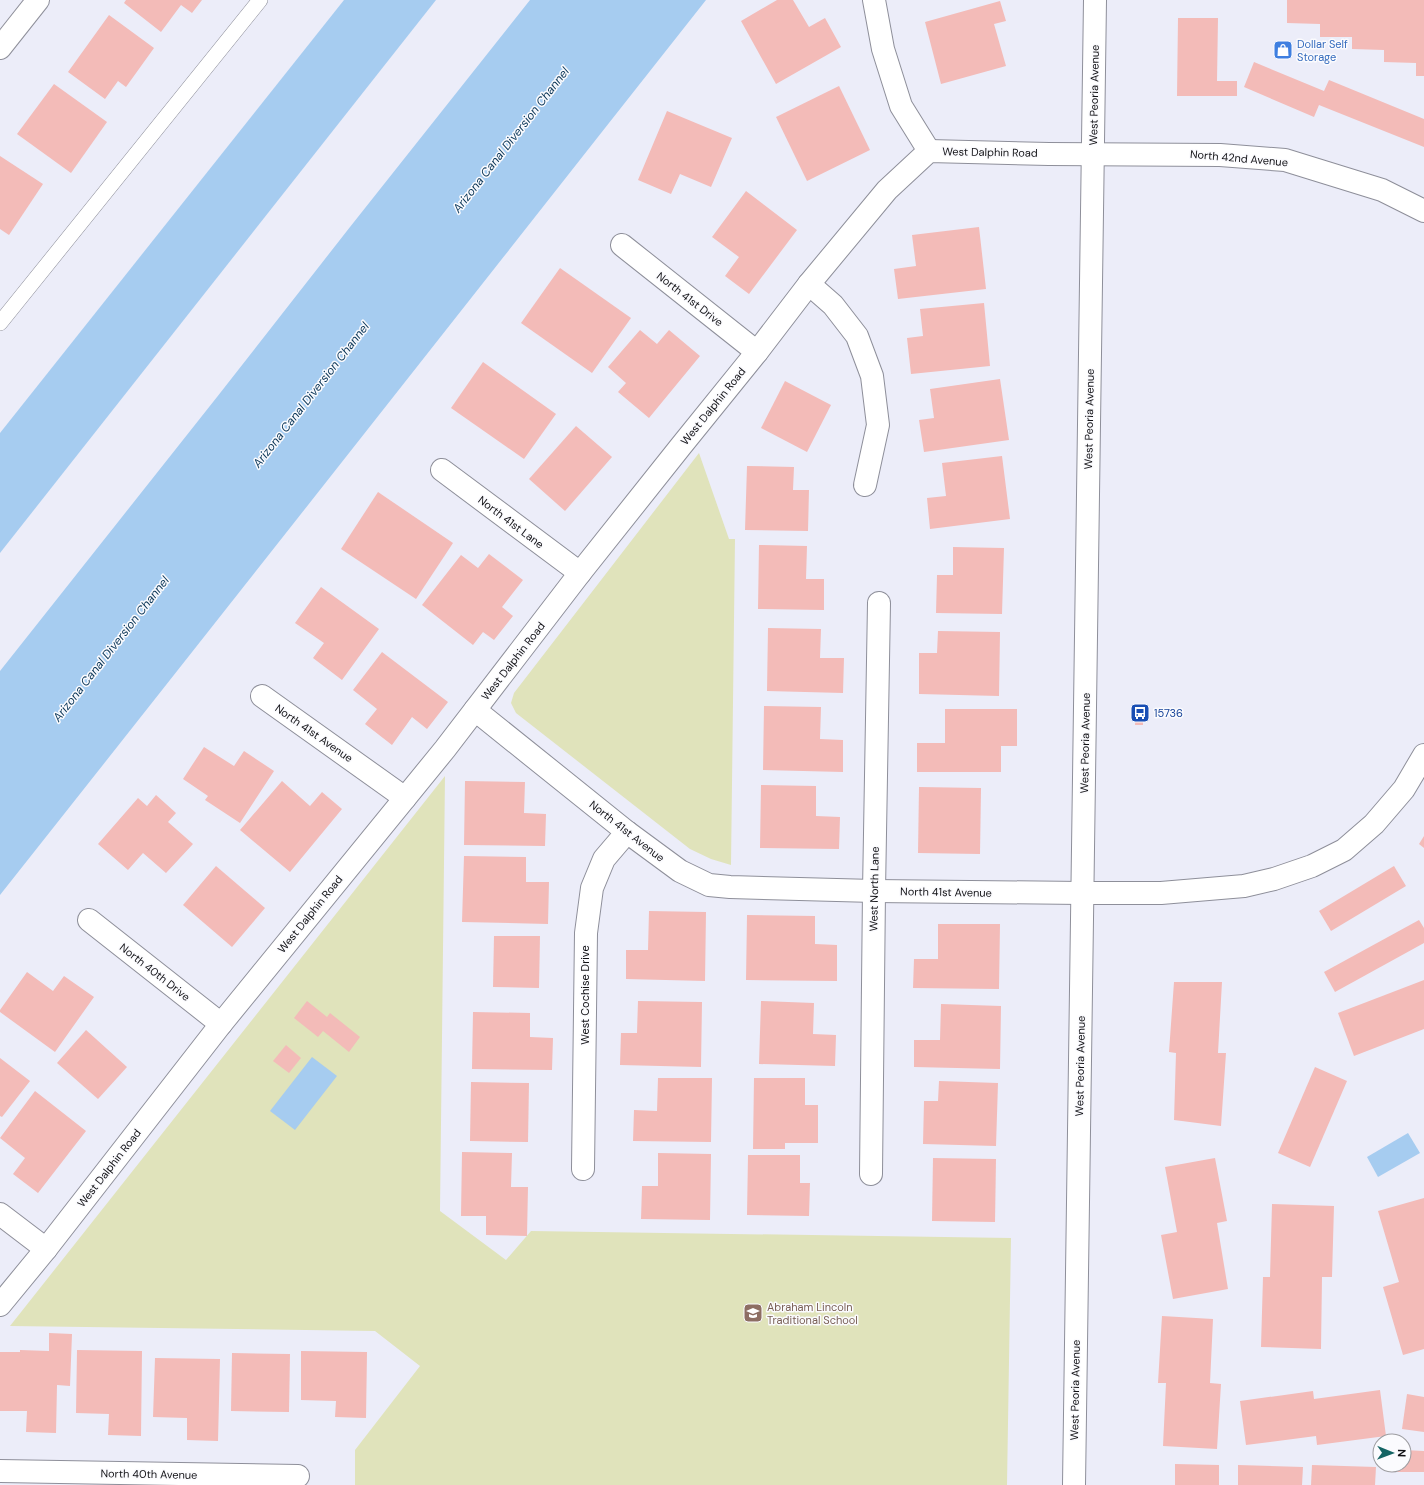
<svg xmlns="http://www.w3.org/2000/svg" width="1424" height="1485" font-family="'DM Sans',sans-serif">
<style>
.green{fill:#e0e3bb}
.water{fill:#a6ccf0}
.building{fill:#f3bbb8}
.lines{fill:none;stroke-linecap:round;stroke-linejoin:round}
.lane-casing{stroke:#8e8f9a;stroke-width:16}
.street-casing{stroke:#8e8f9a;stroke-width:24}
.secondary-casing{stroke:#8e8f9a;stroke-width:24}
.lane{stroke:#fff;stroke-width:15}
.street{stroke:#fff;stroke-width:22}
.secondary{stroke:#fff;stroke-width:22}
.labels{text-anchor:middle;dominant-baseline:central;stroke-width:3;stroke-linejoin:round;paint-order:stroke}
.shop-label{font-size:11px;fill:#366cbe;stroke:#fbfbfe;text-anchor:start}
.street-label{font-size:11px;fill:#111115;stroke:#fbfbfe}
.transit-label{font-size:11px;fill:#164399;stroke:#fbfbfe;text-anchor:start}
.education-label{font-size:11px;fill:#785e54;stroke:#fbfbfe;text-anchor:start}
.water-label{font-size:12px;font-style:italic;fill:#093557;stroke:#fbfbfe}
</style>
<rect width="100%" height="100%" fill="#ecedf9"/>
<g class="green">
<path d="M699 453 729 539H735L731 865 711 859 690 849 516 713 511 703 514 693Z"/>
<path d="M445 776 440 1211 506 1260 531 1231 1011 1238 1007 1485H355V1450L420 1366 375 1331 10 1326Z"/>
</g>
<g class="water">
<path d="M344 0H436L0 553V433Z"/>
<path d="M530 0H706C471 298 236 597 0 895V671L217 397 350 227Z"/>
<path d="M312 1057 337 1076 295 1130 270 1111Z"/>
<path d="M1408 1133 1420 1153 1378 1177 1367 1157Z"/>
</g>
<g class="building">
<path d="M126 0H202L192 13 181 5 161 32 124 3Z"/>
<path d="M777 0H793L809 27 825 18 841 47 776 84 741 21Z"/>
<path d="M1287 0H1424V76H1416V63L1384 62V50L1352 49V37H1320V24L1287 23Z"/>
<path d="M1000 1 1006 21 994 24 1006 66 941 84 925 22Z"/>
<path d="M109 15 154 48 126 87 118 81 105 99 68 72Z"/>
<path d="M1178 18H1218L1217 81H1237V96H1177Z"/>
<path d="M1254 62 1324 91 1329 80 1424 119V147L1319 105 1314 117 1244 87Z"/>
<path d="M54 84 107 122 71 173 17 134Z"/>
<path d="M839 86 870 150 807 181 776 117Z"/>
<path d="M667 111 732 138 711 187 680 174 671 194 638 180Z"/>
<path d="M0 156 43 184 9 235 0 229Z"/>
<path d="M746 191 797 230 749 294 725 276 739 257 712 237Z"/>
<path d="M979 227 986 289 898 299 894 269 916 266 912 235Z"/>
<path d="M560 268 631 318 592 373 521 323Z"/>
<path d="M984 303 990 366 911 374 907 338 923 336 920 309Z"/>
<path d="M640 330 657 344 669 330 700 356 649 418 618 392 626 383 608 367Z"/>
<path d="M483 362 556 414 524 459 451 408Z"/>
<path d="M1000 379 1009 440 924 452 919 420 934 418 930 389Z"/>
<path d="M785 381 831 405 807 452 761 428Z"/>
<path d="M576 426 612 457 565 511 529 479Z"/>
<path d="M1002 456 1010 519 930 529 927 498 946 496 942 463Z"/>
<path d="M747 466 794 467 793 490H809L808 531 745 530Z"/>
<path d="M378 492 453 543 416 599 341 549Z"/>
<path d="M759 545 807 546 806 579H824V610L758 609Z"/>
<path d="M953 547 1004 548 1002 614 936 613 937 575H953Z"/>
<path d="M489 554 523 580 502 607 513 616 494 640 483 632 473 645 422 605 461 555 478 568Z"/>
<path d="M321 587 379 629 342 680 313 658 324 643 295 623Z"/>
<path d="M768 628 821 629 820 658H844L843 693 767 691Z"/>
<path d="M938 631 1000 632 999 696 919 694V653H937Z"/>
<path d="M382 652 448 702 427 729 412 717 392 745 365 724 377 709 353 690Z"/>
<path d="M764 706 821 707 820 739 843 740V772L763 770Z"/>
<path d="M1143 708V725H1135L1136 713Z"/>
<path d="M945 709H1017V746H1001V772H917V743H945Z"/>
<path d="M204 747 234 766 244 751 274 771 240 823 205 800 208 796 183 779Z"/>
<path d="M282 781 310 806 322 792 342 809 290 872 240 830Z"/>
<path d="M465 781 525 782 524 813 546 814 545 846 464 845Z"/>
<path d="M761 785 816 786V816L840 817 839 849 760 848Z"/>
<path d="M919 787 981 788 980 854 918 853Z"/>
<path d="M156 795 176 813 168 822 193 844 166 873 143 853 128 870 98 844 138 798 147 806Z"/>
<path d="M1424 836V848L1419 844Z"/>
<path d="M464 856 526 857V882H549L548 924 462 922Z"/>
<path d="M216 866 265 908 232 947 183 905Z"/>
<path d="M1394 866 1406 886 1331 931 1319 911Z"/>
<path d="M649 911 706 912 705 981 626 979V950H648Z"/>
<path d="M747 915 815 916V944L837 945V981L746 980Z"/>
<path d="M1419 920 1424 928V943L1335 992 1324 972Z"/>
<path d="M938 924H1000L999 989 913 988 914 959H938Z"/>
<path d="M494 936H540L539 988 493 987Z"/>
<path d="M27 972 53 991 64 976 94 997 55 1052 0 1012V1010Z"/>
<path d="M1424 980V1029L1354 1056 1338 1013Z"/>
<path d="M1174 982H1222L1218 1053H1226L1221 1126 1174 1120 1176 1053 1169 1052Z"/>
<path d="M307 1001 327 1017 330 1013 360 1037 349 1052 323 1031 318 1037 294 1018Z"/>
<path d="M638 1001 702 1002 701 1067 620 1065 621 1033H637Z"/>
<path d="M761 1001 814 1003 813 1034 836 1035 835 1066 759 1064Z"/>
<path d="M941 1004 1001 1006 1000 1069 914 1067V1040H940Z"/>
<path d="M473 1012 530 1013V1037L553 1038 552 1070 472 1069Z"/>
<path d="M86 1030 127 1067 98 1099 57 1063Z"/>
<path d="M286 1045 301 1058 289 1073 273 1061Z"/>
<path d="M0 1058 30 1081 2 1117 0 1116Z"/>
<path d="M1315 1067 1347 1081 1310 1167 1278 1153Z"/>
<path d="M658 1078H712L711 1142 633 1141 634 1110 657 1111Z"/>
<path d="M754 1078H805V1105H818V1143H785V1149H753Z"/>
<path d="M939 1081 998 1083 996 1146 923 1144 924 1101H938Z"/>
<path d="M471 1082 529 1083 528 1142 470 1141Z"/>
<path d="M35 1091 86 1131 38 1193 13 1174 25 1158 0 1138Z"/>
<path d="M462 1152 512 1153 511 1187H528L527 1236 486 1235V1216H461Z"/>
<path d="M658 1153 711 1154 710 1220 641 1219 642 1186H658Z"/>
<path d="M748 1155H800V1183H810L809 1216 747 1215Z"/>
<path d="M933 1158 996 1159 995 1222 932 1221Z"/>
<path d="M1215 1158 1227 1221 1217 1223 1228 1289 1173 1299 1161 1235 1177 1232 1165 1167Z"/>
<path d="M1424 1198V1349L1403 1355 1383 1287 1399 1282 1378 1211Z"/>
<path d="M1272 1204 1334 1206 1332 1277H1322L1321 1349 1261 1347 1263 1277H1270Z"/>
<path d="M1162 1316 1213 1319 1210 1383 1221 1384 1217 1449 1163 1446 1166 1383H1158Z"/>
<path d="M49 1333 72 1334 70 1386 57 1385 56 1433 26 1432 27 1411H0V1352H20V1350L49 1351Z"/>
<path d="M77 1350 142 1351 141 1436 108 1435 109 1414 76 1413Z"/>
<path d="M301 1351 367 1352 366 1418 335 1417 336 1401 301 1400Z"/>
<path d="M232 1353 290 1354 289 1412 231 1411Z"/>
<path d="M155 1358 220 1359 218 1441 187 1440V1418L153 1417Z"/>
<path d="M1380 1390 1386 1436 1317 1445 1316 1436 1246 1445 1240 1401 1313 1391 1314 1399Z"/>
<path d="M1407 1394 1424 1397V1432L1402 1429Z"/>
<path d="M1404 1450 1424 1451V1472H1390V1465H1404Z"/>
<path d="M1175 1464 1219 1465V1485H1175Z"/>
<path d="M1238 1465 1303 1467 1302 1485H1238Z"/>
<path d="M1312 1465 1376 1467 1375 1485H1311Z"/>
</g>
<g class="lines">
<defs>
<path id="lane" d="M0 323 260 0"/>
<g id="street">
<path d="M874 0 883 49 901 106 929 151"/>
<path d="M622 245 757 352"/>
<path d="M809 284 833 305 857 336 872 376 878 425 865 485"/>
<path d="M442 470 580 573"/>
<path d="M262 696 405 798"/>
<path d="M475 710 627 832 680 871 709 885 730 887 874 891 1082 893H1161L1244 886 1274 879 1312 866 1344 850 1374 824 1404 789 1424 755"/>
<path d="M89 920 221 1024"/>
<path d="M583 1169 586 933 592 888 604 859 627 832"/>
<path d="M871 1174 874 891 879 603"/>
<path d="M0 1214 46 1249"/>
<path d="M0 1305 46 1249 221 1024 445 749 580 573 681 446 757 352 809 284 887 190 929 151 1049 154 1220 155 1285 160 1382 190 1424 211"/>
<path d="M0 1471 298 1476"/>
</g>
<g id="secondary">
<path d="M0 48 38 0"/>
<path d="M1074 1485 1095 0"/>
</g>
</defs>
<use href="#lane" class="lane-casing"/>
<use href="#street" class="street-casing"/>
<use href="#secondary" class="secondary-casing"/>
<use href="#lane" class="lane"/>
<use href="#street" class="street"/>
<use href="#secondary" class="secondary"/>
</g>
<defs>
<symbol id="shop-square" viewBox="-11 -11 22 22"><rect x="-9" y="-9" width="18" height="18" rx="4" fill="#3f7fe0" stroke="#fbfbfe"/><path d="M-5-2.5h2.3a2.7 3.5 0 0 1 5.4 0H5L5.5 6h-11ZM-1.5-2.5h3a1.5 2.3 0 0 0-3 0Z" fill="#fff"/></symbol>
<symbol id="bus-square" viewBox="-11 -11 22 22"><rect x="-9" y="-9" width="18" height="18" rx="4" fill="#1a4fb4" stroke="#fbfbfe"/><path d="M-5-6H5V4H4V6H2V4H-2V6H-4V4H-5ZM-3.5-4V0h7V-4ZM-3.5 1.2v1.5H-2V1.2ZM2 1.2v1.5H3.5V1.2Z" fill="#fff"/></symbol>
<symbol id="school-square" viewBox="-11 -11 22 22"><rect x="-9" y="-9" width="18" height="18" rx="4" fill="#8d6e63" stroke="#fbfbfe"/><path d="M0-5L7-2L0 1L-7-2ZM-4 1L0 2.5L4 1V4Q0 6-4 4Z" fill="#fff"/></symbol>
</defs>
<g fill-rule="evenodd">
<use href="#shop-square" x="1272" y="39" width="22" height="22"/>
<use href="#bus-square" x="1129" y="702" width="22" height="22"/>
<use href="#school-square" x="742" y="1302" width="22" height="22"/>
</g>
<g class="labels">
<g class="shop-label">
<text x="1297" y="44">Dollar Self<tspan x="1297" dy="13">Storage</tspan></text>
</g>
<g class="street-label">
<text transform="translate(1094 95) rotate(-89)">West Peoria Avenue</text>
<text transform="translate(990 152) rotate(1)">West Dalphin Road</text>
<text transform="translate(1239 158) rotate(5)">North 42nd Avenue</text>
<text transform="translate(690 299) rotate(38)">North 41st Drive</text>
<text transform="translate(713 406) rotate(-51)">West Dalphin Road</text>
<text transform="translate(1089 419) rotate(-89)">West Peoria Avenue</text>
<text transform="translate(511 522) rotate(37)">North 41st Lane</text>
<text transform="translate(513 661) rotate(-52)">West Dalphin Road</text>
<text transform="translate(314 733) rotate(35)">North 41st Avenue</text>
<text transform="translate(1085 743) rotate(-89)">West Peoria Avenue</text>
<text transform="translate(627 831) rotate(38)">North 41st Avenue</text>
<text transform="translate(874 889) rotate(-89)">West North Lane</text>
<text transform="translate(946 892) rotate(1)">North 41st Avenue</text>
<text transform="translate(310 914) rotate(-51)">West Dalphin Road</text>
<text transform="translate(155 972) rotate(38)">North 40th Drive</text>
<text transform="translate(585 995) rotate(-90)">West Cochise Drive</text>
<text transform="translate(1080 1066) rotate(-89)">West Peoria Avenue</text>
<text transform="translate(109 1168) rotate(-52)">West Dalphin Road</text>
<text transform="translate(1075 1390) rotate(-89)">West Peoria Avenue</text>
<text transform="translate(149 1474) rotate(1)">North 40th Avenue</text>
</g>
<g class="transit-label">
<text x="1154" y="713">15736</text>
</g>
<g class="education-label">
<text x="767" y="1307">Abraham Lincoln<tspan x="767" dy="13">Traditional School</tspan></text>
</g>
<g class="water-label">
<text transform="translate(511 140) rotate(-52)">Arizona Canal Diversion Channel</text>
<text transform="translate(311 395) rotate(-52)">Arizona Canal Diversion Channel</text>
<text transform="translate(111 649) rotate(-52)">Arizona Canal Diversion Channel</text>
</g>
</g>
<g transform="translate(1392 1453) rotate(91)"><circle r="19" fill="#fbfbfe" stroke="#9d9da1"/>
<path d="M0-3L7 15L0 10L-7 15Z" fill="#146464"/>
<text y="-6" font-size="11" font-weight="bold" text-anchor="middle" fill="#111115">N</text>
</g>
</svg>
